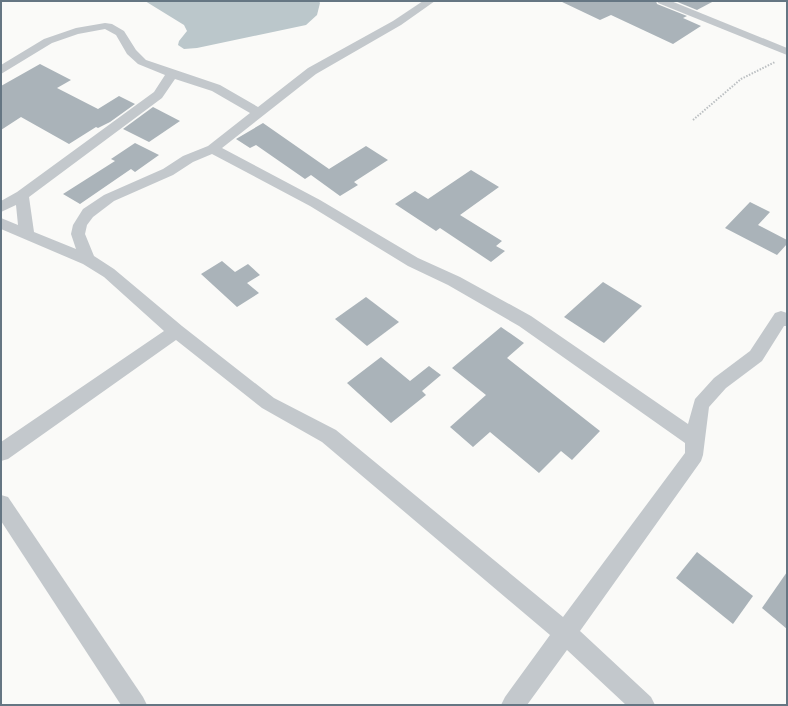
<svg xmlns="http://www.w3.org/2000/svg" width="788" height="706" font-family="'Asap Condensed',sans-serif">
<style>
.water{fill:#bbc7cb}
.building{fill:#aab3b9}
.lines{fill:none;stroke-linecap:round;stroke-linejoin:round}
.path{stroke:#bbbfc2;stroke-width:2;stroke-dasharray:1.5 1.5;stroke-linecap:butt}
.minor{fill:#c3c8cc;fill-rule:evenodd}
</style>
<rect width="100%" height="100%" fill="#fafaf8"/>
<path class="water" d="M145 1H319L320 3 317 15 306 25 197 48 184 49 178 45 179 41 187 31 184 25Z"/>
<g class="building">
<path d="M560 1H656L657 4 687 16 683 18 701 26 673 44 611 15 600 20Z"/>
<path d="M675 1H714L697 10Z"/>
<path d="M40 64 71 80 57 88 98 109 119 96 135 104 110 122 98 128 96 127 69 144 21 117 1 130V86Z"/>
<path d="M153 107 180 121 149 142 123 129Z"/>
<path d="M263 123 329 169 366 146 388 160 354 182 358 185 340 196 311 175 305 179 256 145 250 148 236 139Z"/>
<path d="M135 143 159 155 135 172 131 169 80 204 63 194 115 161 111 159Z"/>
<path d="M471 170 499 187 460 215 502 241 496 246 505 251 491 262 440 228 436 231 395 204 415 191 428 199Z"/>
<path d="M750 202 770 212 758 225 787 240V244L777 255 725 228Z"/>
<path d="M222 261 235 272 248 264 260 275 247 283 259 293 237 307 201 274Z"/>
<path d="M603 282 642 306 604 343 564 317Z"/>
<path d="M366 297 399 322 367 346 335 319Z"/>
<path d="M501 327 524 343 507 358 600 431 572 460 561 451 539 473 490 432 473 447 450 427 486 395 452 368Z"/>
<path d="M381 357 410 381 429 366 441 375 422 391 426 395 391 423 347 383Z"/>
<path d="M697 552 753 596 733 624 676 578Z"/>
<path d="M787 572V629L762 608Z"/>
</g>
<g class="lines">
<path class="path" d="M693 120 741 79 775 62"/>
<g class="minor">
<path d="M423 1H435L401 25 316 74 222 148 320 200 418 258 460 277 531 316 688 424 695 399 714 378 750 351 775 313 781 311 787 313V326H784L762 361 726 388 709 407 703 455 701 461 580 631 651 697 655 705H626L567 650 527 705H501L505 697 550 635 322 442 262 408 176 340 8 459 1 461V442L164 331 104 277 83 264 1 229V218L18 225 16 205 1 212V201L17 192 154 92 165 75 138 64 127 54 116 35 105 29 78 34 52 43 1 74V65L44 39 76 28 105 23 112 24 124 31 136 50 146 60 220 85 258 107 308 68 393 21ZM175 79 212 91 250 113 208 146 183 156 163 169 104 195 83 209 73 225 71 234 76 249 34 232 29 197 162 98ZM212 154 310 206 408 266 448 285 519 326 685 443V453L563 617 336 430 274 398 182 326 114 269 94 256 85 234 87 225 93 217 114 201 173 175 193 162Z"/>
<path d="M657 1H671L787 48V55L658 3Z"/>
<path d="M1 495 8 497 143 697 147 705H121L1 521Z"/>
</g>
</g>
<rect width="788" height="706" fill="none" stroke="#657683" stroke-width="4"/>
</svg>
